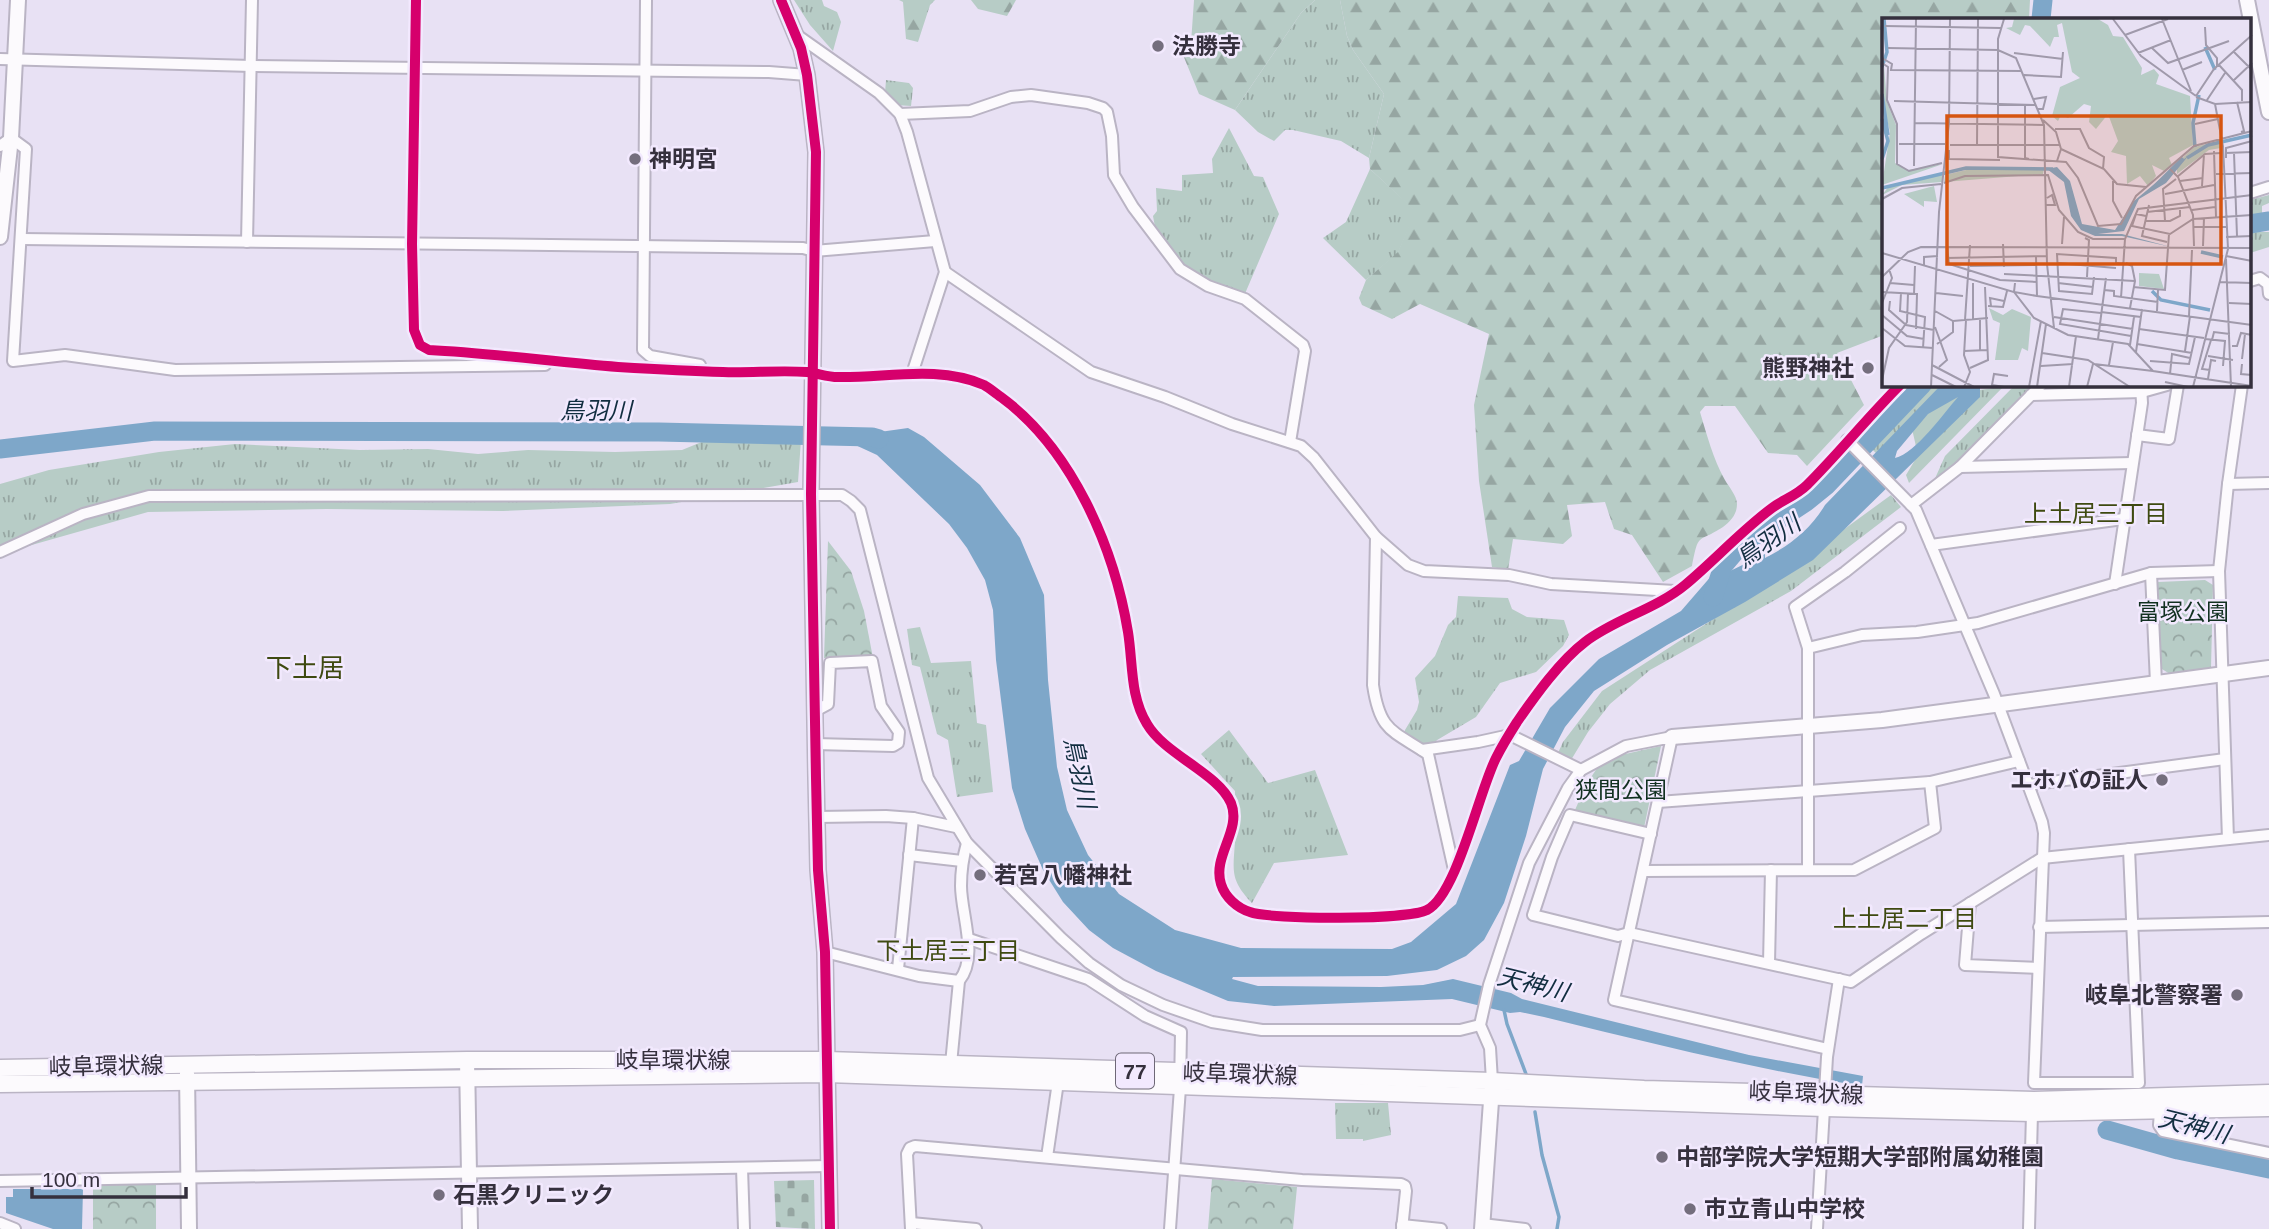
<svg xmlns="http://www.w3.org/2000/svg" width="2269" height="1229" font-family="Helvetica,'Noto Sans JP',sans-serif">
<style>
.grass{fill:url(#grass-tufts)}
.forest{fill:url(#forest-firs)}
.cemetery{fill:url(#cemetery-stones)}
.park{fill:url(#park-crowns)}
.water{fill:#7ea7c9;fill-rule:evenodd}
.lines{fill:none;stroke-linecap:round;stroke-linejoin:round}
.stream{stroke:#7ea7c9;stroke-width:3.5}
.river{stroke:#7ea7c9;stroke-width:19}
.street-casing{stroke:#bab4c4;stroke-width:14}
.secondary-casing{stroke:#bab4c4;stroke-width:18}
.primary-casing{stroke:#bab4c4;stroke-width:19}
.street{stroke:#fcfafd;stroke-width:10}
.secondary{stroke:#fcfafd;stroke-width:14}
.primary{stroke:#fcfafd;stroke-width:16}
.cycleway-casing{stroke:#f2e9fe;stroke-width:15}
.cycleway{stroke:#d6006c;stroke-width:10}
.poi-dot{fill:#746e7d;stroke:#f2e9fe;stroke-width:2.5}
.labels{text-anchor:middle;dominant-baseline:central;stroke-width:5;stroke-linejoin:round;paint-order:stroke}
.shield{fill:#f2e9fe;stroke:#6e6877;stroke-width:2}
.shield-label{font-size:21px;font-weight:bold;fill:#35303d}
.poi-label{font-size:23px;font-weight:bold;fill:#35303d;stroke:#f2e9fe;text-anchor:start}
.park-label{font-size:23px;fill:#123121;stroke:#f2e9fe}
.street-label{font-size:23px;fill:#35303d;stroke:#f2e9fe}
.water-label{font-size:24px;font-style:italic;fill:#122e40;stroke:#f2e9fe}
.neighbourhood-label{font-size:24px;fill:#3f4a11;stroke:#f2e9fe}
.quarter-label{font-size:26px;fill:#3f4a11;stroke:#f2e9fe}
.inset-river{fill:none;stroke:#7ea7c9;stroke-width:3.5}
.inset-road{fill:none;stroke:#a09aab;stroke-width:2}
.view{fill:#d65511;fill-opacity:0.15;stroke:#d65511;stroke-width:3.5}
.inset-edge{fill:none;stroke:#35303d;stroke-width:3.5}
</style>
<defs>
<pattern id="grass-tufts" width="24" height="20" patternUnits="userSpaceOnUse" patternTransform="scale(1.75)"><rect width="24" height="20" fill="#b7ccc6"/><path d="M3 7l-1-3M5 7V3M7 7l1-3M15 17l-1-3M17 17v-4M19 17l1-3" fill="none" stroke="#96a6a2"/></pattern>
<pattern id="forest-firs" width="22" height="20" patternUnits="userSpaceOnUse" patternTransform="scale(1.75)"><rect width="22" height="20" fill="#b7ccc6"/><path d="M5 1l3.5 6h-7zM16 11l3.5 6h-7z" fill="#96a6a2"/></pattern>
<pattern id="cemetery-stones" width="16" height="16" patternUnits="userSpaceOnUse" patternTransform="scale(1.75)"><rect width="16" height="16" fill="#b7ccc6"/><path d="M2 7V4a2 2 0 0 1 4 0v3zM10 15v-3a2 2 0 0 1 4 0v3z" fill="#96a6a2"/></pattern>
<pattern id="park-crowns" width="20" height="18" patternUnits="userSpaceOnUse" patternTransform="scale(1.75)"><rect width="20" height="18" fill="#b7ccc6"/><path d="M2 6a3 3 0 1 1 6 0M12 15a3 3 0 1 1 6 0" fill="none" stroke="#96a6a2"/></pattern>
</defs>
<rect width="100%" height="100%" fill="#e8e1f4"/>
<g class="grass">
<path d="M794 0H822L824 6 837 12 841 22 833 51 810 25Z"/>
<path d="M1315 0H1340L1347 36 1353 50 1384 94 1369 158 1341 141 1293 130H1285L1274 141 1258 132 1235 110 1301 13Z"/>
<path d="M886 80 909 83 913 88 911 106 895 105 885 93Z"/>
<path d="M1229 128 1254 176 1263 177 1279 214 1244 296 1189 274 1155 227 1153 216 1157 211 1156 188 1182 191V175L1213 173 1212 159Z"/>
<path d="M1370 169 1416 211 1398 253 1366 280 1323 238 1346 222Z"/>
<path d="M2269 195V203L2262 206V216L2250 220V200Z"/>
<path d="M2250 232H2269V247L2250 253Z"/>
<path d="M1912 385H1945L1876 453 1859 438Z"/>
<path d="M1993 385H2005L1909 483 1906 475 1918 455 1912 429C1943 393 1947 395 1993 388Z"/>
<path d="M2015 385H2037L1968 452 1951 472 1933 483 1945 456Z"/>
<path d="M724 440H801L798 482 670 504 503 511 327 509 148 512 0 554V484L49 470 159 452 235 444 360 450 428 449 478 454 528 450 615 452 682 450 704 441Z"/>
<path d="M1891 495 1901 507 1791 591 1650 670 1610 704 1588 732 1571 760 1558 753 1563 742 1602 691 1780 576Z"/>
<path d="M1458 596 1508 598 1512 609 1527 617 1564 620 1569 635 1563 646 1536 672 1500 683 1476 717 1427 746 1404 734 1405 730 1417 710 1419 702 1415 678 1435 656 1448 625 1456 617Z"/>
<path d="M920 627 931 663 971 661 977 723 986 725 993 792 957 797 948 740 937 734 920 667 912 665 907 629Z"/>
<path d="M1229 730 1268 783 1315 770 1348 855 1274 863 1252 903C1230 880 1233 871 1235 842 1237 825 1235 807 1235 791L1201 754Z"/>
<path d="M1335 1103H1388L1391 1135 1363 1141V1139H1336Z"/>
</g>
<g class="forest">
<path d="M899 0H935L930 5 918 42 906 39 903 2Z"/>
<path d="M971 0H1016L1007 16 978 9Z"/>
<path d="M1194 0H1315L1301 13 1235 110 1199 94 1181 50 1191 43Z"/>
<path d="M1340 0H2030L2029 19H1884V335L1837 353 1864 405 1807 466 1797 455 1768 453 1735 406H1705L1700 412C1707 435 1713 459 1725 480 1729 487 1737 496 1737 504 1737 514 1731 521 1723 527 1697 544 1699 531 1692 566L1663 582 1632 535 1614 529 1605 502 1567 505 1572 536 1563 544 1513 539 1508 570 1492 567 1479 481 1474 405 1489 334 1420 304 1392 319 1362 305 1359 298 1366 280 1398 252 1415 211 1370 169 1369 158 1384 94 1353 50 1347 36Z"/>
</g>
<path class="cemetery" d="M814 1180 815 1229 776 1227 774 1181Z"/>
<g class="park">
<path d="M828 541 851 571 864 611 873 658H824Z"/>
<path d="M2205 580 2213 585 2211 668 2170 674 2157 666 2152 590 2158 582Z"/>
<path d="M1661 746 1644 828 1575 810 1586 785 1603 759Z"/>
<path d="M1212 1179 1297 1187 1293 1229H1208Z"/>
<path d="M156 1182V1229H93V1184Z"/>
</g>
<g class="water">
<path d="M1941 385H1980V397L1813 560 1745 602 1667 645 1594 691 1565 727 1543 769 1526 836 1504 903 1484 940 1466 956 1437 970 1387 976 1233 977 1232 979 1258 986 1381 987 1423 985 1453 979 1511 993 1522 999 1749 1055 1863 1076 1862 1086C1754 1069 1650 1043 1544 1017L1520 1012 1510 1013 1452 999 1274 1006 1228 1001 1156 971 1113 948 1089 930 1063 902 1043 870 1025 829 1012 788 996 660 993 610 985 580 967 548 949 524 877 455 851 443 830 439 908 428 924 437 980 485 1020 538 1044 595 1048 680 1057 767 1067 810 1088 855 1119 894 1175 930 1241 948 1392 949 1411 942 1456 904 1510 765 1519 761 1550 708 1599 659 1681 611 1713 574 1726 573 1765 554V558C1789 546 1811 529 1825 505ZM1958 397C1943 414 1916 453 1895 458L1897 451 1928 414Z"/>
<path d="M13 1189H83L82 1229H53L6 1213V1197H13Z"/>
</g>
<g class="lines">
<g class="stream">
<path d="M1504 1010 1507 1024 1526 1074"/>
<path d="M1535 1112 1542 1155 1559 1217 1557 1229"/>
</g>
<g class="river">
<path d="M2041 19 2043 0"/>
<path d="M2250 224 2269 221"/>
<path d="M0 449 155 431 659 432 872 437 879 439"/>
<path d="M1713 597 1723 566 1740 546 1806 502 1827 485 1922 385"/>
<path d="M2107 1130 2178 1150 2269 1169"/>
</g>
<defs>
<g id="street">
<path d="M416 0 412 244 414 330 420 345 429 350C492 353 554 362 618 367 652 369 688 371 723 372 751 373 779 370 807 372 817 373 827 377 838 377 886 378 938 365 984 385 988 387 998 395 1001 397 1072 449 1114 547 1128 632 1133 663 1130 697 1147 724 1165 755 1218 773 1231 803 1242 830 1212 856 1221 884 1225 897 1237 908 1250 912 1272 920 1408 920 1427 910 1457 895 1479 791 1496 758 1502 746 1510 733 1517 722 1535 696 1560 661 1585 642 1615 619 1656 609 1685 585 1715 560 1741 531 1772 508 1783 500 1797 495 1807 485 1839 453 1868 417 1900 385"/>
<path d="M646 0 643 350 650 356 700 365"/>
<path d="M794 33 879 93 900 114 907 132 945 272 912 374"/>
<path d="M0 59 252 66 769 72 807 75"/>
<path d="M900 114 970 111 1011 97 1031 95 1088 103 1103 108 1107 112 1112 136 1114 175 1133 207 1180 269 1208 286 1245 299 1303 345 1305 351 1290 442"/>
<path d="M0 146 11 138 26 149 13 361 65 355 175 370 545 365"/>
<path d="M2250 193 2269 187"/>
<path d="M22 239 803 248 814 251 935 241"/>
<path d="M247 242 252 0"/>
<path d="M945 272 1091 372 1165 397 1232 424 1301 446 1314 458 1376 537 1408 565 1424 571 1509 575 1551 584 1675 591"/>
<path d="M2250 281 2260 278 2268 284 2269 294"/>
<path d="M2031 395 2142 392 2167 385"/>
<path d="M2137 435 2169 439 2178 385"/>
<path d="M1847 440 1916 510 1994 694 2042 822 2044 833 2034 1083H2139L2129 849"/>
<path d="M1960 467 2132 463"/>
<path d="M2228 484 2269 483"/>
<path d="M1911 505 1960 467 2041 385"/>
<path d="M1376 537 1373 685C1380 732 1392 730 1428 754L1454 870"/>
<path d="M1931 545 2123 519"/>
<path d="M0 552 83 514 149 496 842 495 851 501 860 510 928 778 967 843 1061 938 1089 963 1121 985 1163 1005 1212 1022 1262 1030H1460L1480 1025"/>
<path d="M2151 573 2156 683"/>
<path d="M2115 584 2142 403 2141 385"/>
<path d="M1808 648 1862 635 1917 632 1978 623 2151 573 2219 571"/>
<path d="M815 711 828 704 830 663 872 661 881 706 899 732 898 743 893 746 815 744"/>
<path d="M1422 750 1478 742 1510 735 1581 770"/>
<path d="M2028 785 2225 759"/>
<path d="M1658 802 1930 782 2019 761"/>
<path d="M817 817 886 816 913 818 956 827"/>
<path d="M1651 834 1570 815 1552 857 1533 915 1618 936 1629 933 1851 982 1921 934 2042 858 2269 835"/>
<path d="M2228 839 2219 571 2228 484 2242 385"/>
<path d="M909 855 962 861"/>
<path d="M1808 870V648L1795 607 1845 572 1900 528"/>
<path d="M1643 871 1854 870 1935 828 1930 782"/>
<path d="M1970 903 1965 965 2038 968"/>
<path d="M2039 927 2269 922"/>
<path d="M969 939 1088 979 1145 1016 1181 1032 1180 1088 1170 1229"/>
<path d="M825 952 919 976 959 981"/>
<path d="M1769 963 1771 870"/>
<path d="M898 969 913 818"/>
<path d="M951 1064 959 981C979 957 961 914 961 886 961 871 963 857 967 843"/>
<path d="M1492 1081 1490 1048 1480 1025 1489 985 1529 863 1568 788 1581 770 1626 746 1672 737 1614 1000 1828 1049"/>
<path d="M2160 1111 2159 1125 2163 1131 2269 1153"/>
<path d="M1047 1157 1058 1082"/>
<path d="M742 1168 744 1229"/>
<path d="M0 1181 829 1166"/>
<path d="M0 1223 15 1229"/>
<path d="M911 1223 976 1229"/>
<path d="M1482 1224 1525 1229"/>
<path d="M1402 1225 1441 1229"/>
<path d="M911 1229 907 1154 910 1148 915 1146 1302 1180 1401 1184 1405 1186 1406 1191 1402 1229"/>
<path d="M1817 1229 1827 1057 1839 979"/>
<path d="M2029 1229 2032 1113"/>
</g>
<g id="secondary">
<path d="M781 0 801 48 807 75 816 152 811 494 816 778 818 870 825 952 830 1229"/>
<path d="M2247 0 2269 112"/>
<path d="M0 237 11 138 18 0"/>
<path d="M1672 737 1882 720 2269 668"/>
<path d="M467 1060 470 1229"/>
<path d="M187 1073 189 1229"/>
<path d="M1482 1229 1492 1087"/>
</g>
<g id="primary">
<path d="M0 1068 467 1060H827L1492 1081 1644 1089 2034 1100 2269 1093"/>
<path d="M0 1084 827 1074 1825 1108 2032 1113 2269 1108"/>
</g>
</defs>
<use href="#street" class="street-casing"/>
<use href="#secondary" class="secondary-casing"/>
<use href="#primary" class="primary-casing"/>
<use href="#street" class="street"/>
<use href="#secondary" class="secondary"/>
<use href="#primary" class="primary"/>
<defs>
<g id="cycleway">
<path d="M416 0 412 244 414 330 420 345 429 350C492 353 554 362 618 367 652 369 688 371 723 372 751 373 779 370 807 372 817 373 827 377 838 377 886 378 938 365 984 385 988 387 998 395 1001 397 1072 449 1114 547 1128 632 1133 663 1130 697 1147 724 1165 755 1218 773 1231 803 1242 830 1212 856 1221 884 1225 897 1237 908 1250 912 1272 920 1408 920 1427 910 1457 895 1479 791 1496 758 1502 746 1510 733 1517 722 1535 696 1560 661 1585 642 1615 619 1656 609 1685 585 1715 560 1741 531 1772 508 1783 500 1797 495 1807 485 1839 453 1868 417 1900 385"/>
<path d="M781 0 801 48 807 75 816 152 811 494 816 778 818 870 825 952 830 1229"/>
</g>
</defs>
<use href="#cycleway" class="cycleway-casing"/>
<use href="#cycleway" class="cycleway"/>
</g>
<g class="poi-dot">
<circle cx="1158" cy="46" r="7"/>
<circle cx="635" cy="159" r="7"/>
<circle cx="1868" cy="368" r="7"/>
<circle cx="2162" cy="780" r="7"/>
<circle cx="980" cy="875" r="7"/>
<circle cx="2237" cy="995" r="7"/>
<circle cx="1662" cy="1157" r="7"/>
<circle cx="439" cy="1195" r="7"/>
<circle cx="1690" cy="1209" r="7"/>
</g>
<g class="labels">
<rect class="shield" x="1116" y="1053.5" width="38" height="35" rx="5"/>
<g class="shield-label">
<text x="1135" y="1071">77</text>
</g>
<g class="poi-label">
<text x="1172" y="46">法勝寺</text>
<text x="649" y="159">神明宮</text>
<text x="1854" y="368" text-anchor="end">熊野神社</text>
<text x="2148" y="780" text-anchor="end">エホバの証人</text>
<text x="994" y="875">若宮八幡神社</text>
<text x="2223" y="995" text-anchor="end">岐阜北警察署</text>
<text x="1676" y="1157">中部学院大学短期大学部附属幼稚園</text>
<text x="453" y="1195">石黒クリニック</text>
<text x="1704" y="1209">市立青山中学校</text>
</g>
<g class="park-label">
<text x="2183" y="612">富塚公園</text>
<text x="1621" y="790">狭間公園</text>
</g>
<g class="street-label">
<text x="673" y="1060">岐阜環状線</text>
<text transform="translate(106 1066) rotate(-1)">岐阜環状線</text>
<text transform="translate(1240 1074) rotate(2)">岐阜環状線</text>
<text transform="translate(1806 1093) rotate(2)">岐阜環状線</text>
</g>
<g class="water-label">
<text x="596" y="410">鳥羽川</text>
<text transform="translate(1768 541) rotate(-35)">鳥羽川</text>
<text transform="translate(1080 773) rotate(78)">鳥羽川</text>
<text transform="translate(1533 984) rotate(14)">天神川</text>
<text transform="translate(2194 1126) rotate(14)">天神川</text>
</g>
<g class="neighbourhood-label">
<text x="2096" y="513">上土居三丁目</text>
<text x="1905" y="918">上土居二丁目</text>
<text x="948" y="950">下土居三丁目</text>
</g>
<g class="quarter-label">
<text x="305" y="668">下土居</text>
</g>
</g>
<g transform="translate(1882 18)">
<rect width="369" height="369" fill="#e8e1f4"/>
<path d="M2 48 5 84 14 107 13 145 26 152 61 146 0 167 8 114 2 90ZM338 123 339 130 327 132 295 156V149L289 151 312 129ZM162 151 161 156 62 164 63 157 84 152ZM60 157V164L20 167 0 177 7 168Z" fill="#b7ccc6"/>
<path d="M132 1H216L226 7 231 18 241 19 260 50 259 57 272 51 277 57 274 66 308 78 311 127 287 140 290 147 282 153 270 147 274 158 266 168 258 158 245 166 244 138 229 134 236 123 226 96 214 111 207 104 209 88 202 86 186 100 179 97 176 103 170 98 178 69 198 60 190 54 180 5 175 7 177 19H172L168 29 148 8 143 7 138 17 124 10 130 9ZM107 290 121 297 130 291 149 299 146 333 140 330 136 342H113L118 305 111 302Z" fill="#b7ccc6"/>
<path d="M52 168 55 184 42 183V189L22 176ZM257 255 277 256 282 271 257 268Z" fill="#b7ccc6"/>
<path d="M307 137 284 165 257 181 242 213 216 216H240L289 229 240 218H213L199 212 189 198 182 164 165 151 175 149 188 163 200 206 233 212 252 183Z" fill="#7ea7c9"/>
<path class="inset-river" d="M323 29 333 52M0 49 5 34 2 1M0 76 6 117M0 101 6 123 0 141M313 129 311 105 317 77M305 140 326 127 370 117M0 170 84 150 171 151M271 170 301 140M319 234 341 239M270 273 279 282 328 292"/>
<path class="inset-road" d="M122 1 116 21V139L184 144 196 160 216 208 239 206 254 178 312 128 370 113M231 1 259 38 314 78M280 1 309 73M3 8 119 10M323 9 324 27 335 40V48M243 17 286 1M6 30 116 32 134 40 162 107 165 246 172 310M270 30 286 45 347 23M352 34 370 52M132 35 181 41M256 35 289 22M0 40 10 46 9 52 140 53M0 45 6 49 5 82 15 106V146L27 153 60 145M337 47 360 72V83M300 52 320 44M142 57 179 59 181 34M351 63 370 45M314 78 332 51 370 17M314 79 333 86 370 84M152 81 164 79 161 91H156M325 82 343 55M12 83 154 87M355 84 362 113 359 114M143 87V140L147 141M161 102 174 114 179 131 175 143M33 105 162 107M313 106 336 101M173 111H198L207 130 222 139 221 151M17 126H63M68 127H178M95 127 96 1M179 131 222 151 235 166 264 169M67 132V141L118 142M332 133 334 199M344 134V130L370 123M352 135 355 218M344 140V135L370 134M32 148 34 1M288 151 296 159 311 197 312 228M334 156 370 155M295 159 323 136 339 135M231 163V183L240 200M298 163 321 160M62 165 83 158 166 157 177 192 196 214 211 221H243M320 168 322 136M283 176 332 167M0 181 20 170 59 166M163 187H173L170 177 165 180M267 187 260 218 285 224M310 192 333 189M265 194 308 189M264 198 254 196 250 208 288 216 311 201 370 197M263 203H288L298 198V192M283 203 281 171 294 161M311 209H344M344 219 370 218M203 220 207 222 205 259M121 226 122 249M180 226 182 199M65 228 67 246 118 262 155 264M321 228 322 200M0 235 132 274 152 300 186 317 246 326 271 353 370 368M344 238 370 243M154 239 155 278M64 240 165 238M344 241 349 369M175 245 234 250M244 245 250 248 253 263 248 290M42 248V239L56 238M88 248 155 247M122 256 253 263M0 259 26 234 39 229 370 230M212 259 210 276 177 273 175 236 234 240V245L244 246M337 264 370 265M8 265 32 267M133 265 132 274 155 278 370 307M176 265 211 269M251 269 283 272 287 216M222 272 232 273V278L276 284M0 274 35 276 34 311M19 275 18 293 43 299 41 330M54 275 81 278M32 276 33 248M239 280 243 221 256 191 370 177M8 283 7 292 24 307 52 312M0 285 10 260 7 251M347 285 370 286M106 288 121 289 125 273M109 288 108 280 122 283M53 293 71 303 106 300M275 293 276 272M219 294 259 299M219 295 181 291 178 306 249 318M0 297 25 318 42 321M307 298 310 232M172 299 251 311M83 302 88 227M91 302V265M98 302V332M53 309 65 342 57 349M0 310 23 328 51 330M257 311 322 320M216 321 224 260M323 321 343 323 341 348M330 322 332 314 348 316M55 326 71 314V303M255 326 310 335M248 327 252 299M350 328H355L359 315 370 317M82 333 105 332M303 333 308 298M254 334 260 291M160 335 206 342 248 369M326 338 351 342M360 341 363 316M268 343 307 346 313 319M212 346 271 353M360 346 359 356 370 357M50 347 92 369M227 347 231 324M159 348 191 346M88 350 106 342 103 269M328 352 320 351 329 322M288 356 290 336 308 340M50 357 74 369M326 361 329 342 334 343M0 362 7 330 25 304 26 275M283 364 306 369M49 369 57 194 67 105 68 1M82 369 88 354 82 337 84 302M122 369 110 367 112 356 126 358M147 369 159 303M155 369 164 306M187 369 194 318M205 369 211 346M311 369 346 231 341 128 333 86"/>
<path class="view" d="M65 98H339V246H65Z"/>
<rect width="369" height="369" class="inset-edge"/>
</g>
<path d="M32 1187v10h154v-10" fill="none" stroke="#35303d" stroke-width="3.5"/>
<text x="42" y="1187" font-size="21" fill="#35303d" stroke="#f2e9fe" stroke-width="5" paint-order="stroke">100 m</text>
</svg>
